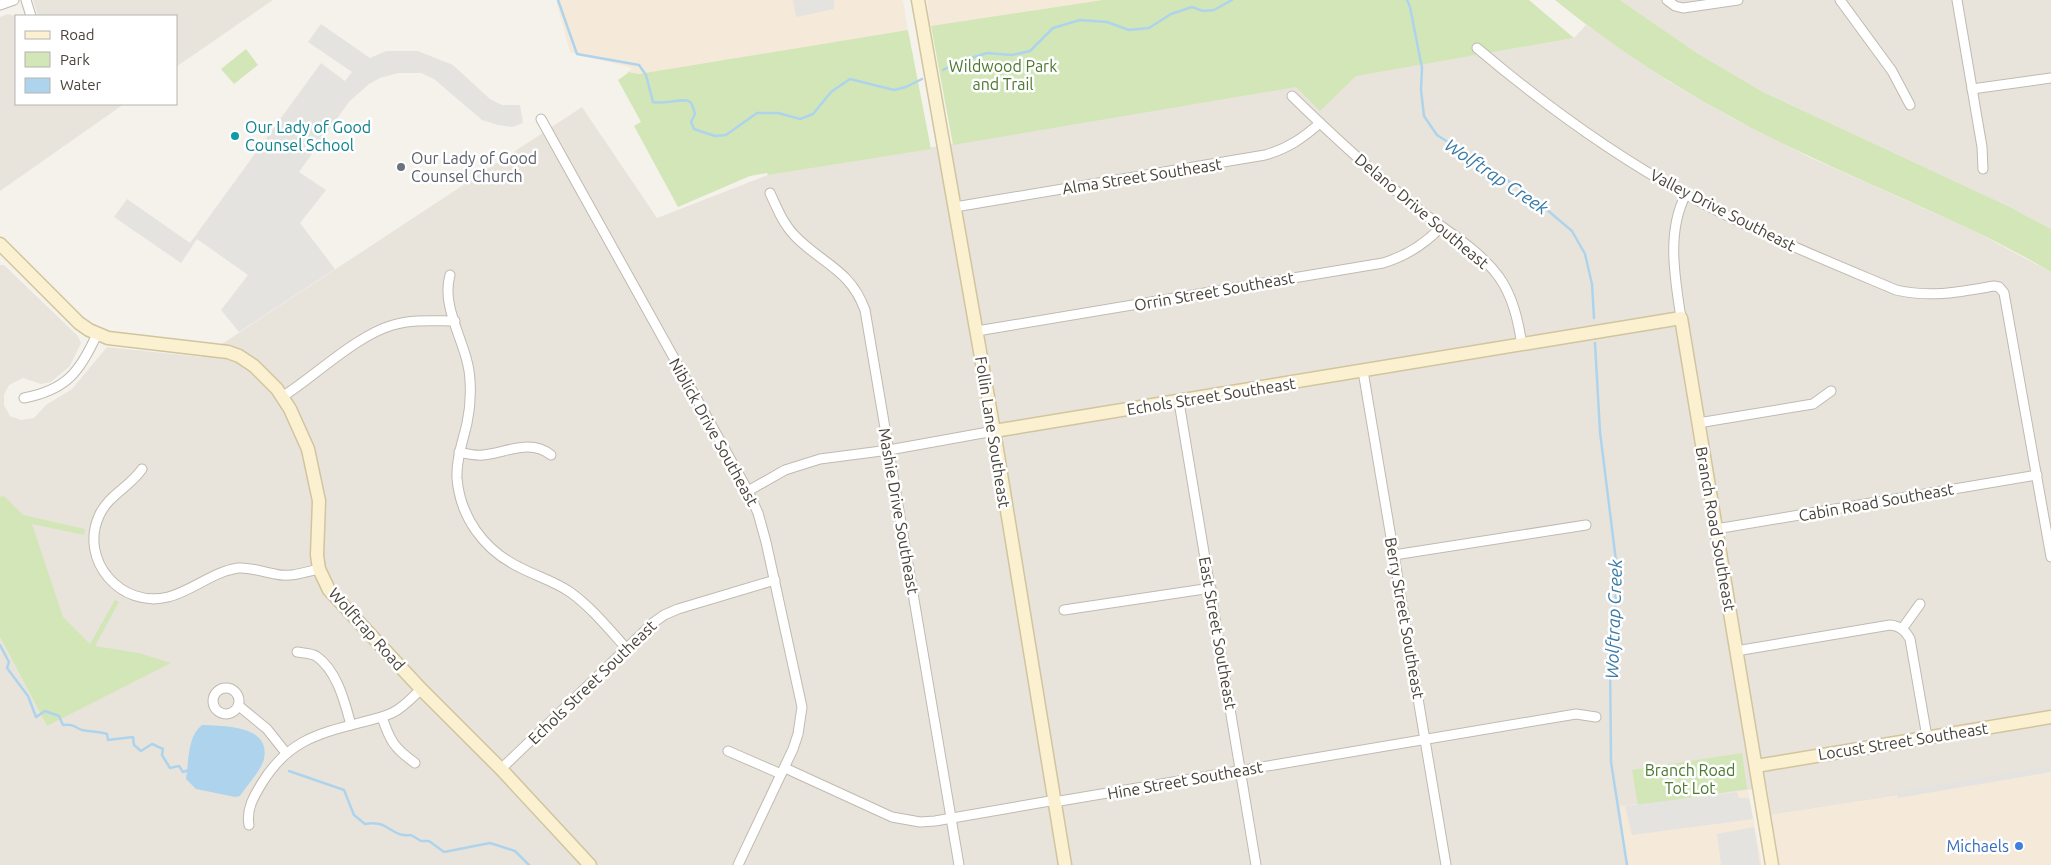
<svg xmlns="http://www.w3.org/2000/svg" width="2051" height="865" font-family="Ubuntu,sans-serif">
<style>
.residential{fill:#e9e4db}
.commercial{fill:#f5e9da}
.green{fill:#d2e6b8}
.parking{fill:#e4e3e0}
.water{fill:#aed4ed}
.lines{fill:none;stroke-linecap:round;stroke-linejoin:round}
.stream{stroke:#aed4ed;stroke-width:2.5}
.street-casing{stroke:#c0baaf;stroke-width:11}
.secondary-casing{stroke:#d1c49f;stroke-width:15}
.street{stroke:#fff;stroke-width:9}
.secondary{stroke:#fbf0d0;stroke-width:12}
.culture-dot{fill:#0f9aa8;stroke:#fff;stroke-width:2}
.worship-dot{fill:#6b7280;stroke:#fff;stroke-width:2}
.shop-dot{fill:#3f7fe0;stroke:#fff;stroke-width:2}
.labels{text-anchor:middle;dominant-baseline:central;stroke-width:5;stroke-linejoin:round;paint-order:stroke}
.park-label{font-size:16px;fill:#4c7830;stroke:#fff}
.culture-label{font-size:16px;fill:#0d838f;stroke:#fff;text-anchor:start}
.worship-label{font-size:16px;fill:#5b616d;stroke:#fff;text-anchor:start}
.street-label{font-size:16px;fill:#49433a;stroke:#fff}
.shop-label{font-size:16px;fill:#366cbe;stroke:#fff;text-anchor:end}
.water-label{font-size:18px;font-style:italic;fill:#377aa7;stroke:#fff}
</style>
<rect width="100%" height="100%" fill="#f5f2ec"/>
<g class="residential">
<path d="M33 0H273L176 67V16H38Z"/>
<path d="M1620 0H2051V229L2008 206 1763 92 1697 53Z"/>
<path d="M8 14 16 16V104H124L0 191V17Z"/>
<path d="M1586 25 1671 83 1732 118 1809 157 1970 229 2051 272V772L1771 815 1767 787 1737 792 1628 865H0V637L47 726 0 530V265H4L78 336 81 343 70 366 51 382 41 384 23 378 9 385 4 395V405L10 416 21 420 34 418 46 405 72 389 107 347 202 357 582 107 657 218 768 175 1574 38Z"/>
</g>
<g class="commercial">
<path d="M556 0H903L908 31 639 75 627 73 632 68 570 52Z"/>
<path d="M927 0H1111L930 27Z"/>
<path d="M2051 772V865H1780L1771 815Z"/>
<path d="M1748 790 1762 865H1627L1620 806Z"/>
</g>
<g class="green">
<path d="M1103 0H1529L1574 38 1356 76 1320 111 1296 87 953 145 931 26Z"/>
<path d="M1555 0H1620L1697 53 1763 92 2008 206 2051 229V272C1974 226 1890 195 1809 156 1718 114 1633 63 1555 0Z"/>
<path d="M908 30 931 149 768 175 767 173 750 176 678 207 634 126 641 122 618 80 628 73 627 72 639 74Z"/>
<path d="M246 49 258 65 234 84 221 69Z"/>
<path d="M4 496 23 515 85 529 84 535 32 524 63 617 90 644 115 600 119 602 95 646 139 653 171 663 47 726 0 637V497Z"/>
<path d="M1742 753 1747 789 1638 806 1632 770Z"/>
</g>
<g class="parking">
<path d="M793 0H834V9L796 17Z"/>
<path d="M321 24 370 58 386 51H418L453 65 490 99 502 105H520L523 123 512 127 498 125 482 120 434 79 421 73H398L380 78 369 84 349 102 299 172 326 190 300 223 335 269 239 332 221 310 248 275 197 239 181 263 114 217 127 199 190 243 321 63 345 81 352 72 308 42Z"/>
<path d="M2051 766V772L1898 798 1897 792Z"/>
<path d="M1737 792 1739 798H1749L1753 819 1632 835 1625 806Z"/>
<path d="M1754 827 1760 865H1721L1717 834Z"/>
</g>
<path class="water" d="M202 725C224 726 271 725 264 759 262 769 246 787 240 796L235 797 196 789 186 779C189 762 187 736 202 725Z"/>
<g class="lines">
<g class="stream">
<path d="M558 0 577 54 639 65 646 75 653 102C663 105 685 97 690 102 693 105 694 111 695 114L691 122 694 129 715 136 726 135 757 113H778L800 119 813 114 831 92 850 79 894 90 906 87 922 79"/>
<path d="M1407 0 1410 7 1422 68 1421 90 1424 116 1437 135 1527 193 1572 231 1585 254 1592 284 1594 318"/>
<path d="M943 70 956 63 987 53 1012 55 1030 51 1053 28 1080 20 1107 22 1129 30 1149 28 1171 14 1192 7 1203 11 1214 10 1232 0"/>
<path d="M1595 343 1600 432 1616 561 1615 650 1610 657 1611 762 1627 865"/>
<path d="M0 645 9 662 7 668 28 696 36 717 45 711 59 716 63 725C76 724 73 727 82 730 91 732 98 731 107 734L108 740 133 737 134 745 141 751 152 744 163 749 162 755 170 768 179 766 183 772 189 770"/>
<path d="M289 771 344 790 354 815 365 824C389 819 391 838 411 835L421 841H429L444 852 490 843 515 851 529 865"/>
</g>
<defs>
<g id="street">
<path d="M26 0 31 16"/>
<path d="M1667 0 1675 6 1683 8 1738 0"/>
<path d="M1840 0 1892 71 1910 105"/>
<path d="M1957 0 1982 147 1983 169"/>
<path d="M0 5 14 0"/>
<path d="M1477 48C1542 103 1610 153 1685 194 1753 231 1825 260 1896 290 1932 298 1959 292 1994 286L1999 287 2004 293 2051 557"/>
<path d="M1972 89 2051 78"/>
<path d="M1292 96C1332 135 1373 173 1417 208 1444 230 1478 248 1499 277 1513 297 1518 320 1522 345"/>
<path d="M541 119 748 491 758 513 766 542 802 707 798 734 793 749 738 865"/>
<path d="M770 193C777 208 783 224 795 236 822 264 850 269 865 310L959 865"/>
<path d="M955 207 1265 155C1287 149 1303 138 1320 123"/>
<path d="M450 275C440 310 469 345 470 381 471 395 470 409 467 423 463 441 456 459 457 478 460 517 484 550 519 567 536 576 554 581 570 592 591 607 609 629 626 648"/>
<path d="M1681 318C1675 278 1666 232 1686 194"/>
<path d="M977 331 1383 263C1406 256 1424 245 1441 227"/>
<path d="M1363 371 1446 865"/>
<path d="M282 397C315 376 357 335 393 325 413 319 434 321 455 321"/>
<path d="M24 398C66 390 80 372 97 334"/>
<path d="M1179 402 1256 865"/>
<path d="M1698 423 1813 404 1831 391"/>
<path d="M459 452C467 454 475 456 483 455 506 453 530 438 551 455"/>
<path d="M142 469C130 487 108 495 99 516 79 560 121 609 168 597 192 591 212 572 238 568 251 567 262 572 275 574 290 578 305 572 319 569"/>
<path d="M748 491 785 470 820 459 889 450 994 431"/>
<path d="M1716 529 2037 475"/>
<path d="M1394 555 1586 525"/>
<path d="M1064 610 1211 588"/>
<path d="M1902 629 1920 604"/>
<path d="M1736 651 1890 625C1900 626 1905 630 1910 639L1927 737"/>
<path d="M297 652C303 653 311 653 316 656 337 670 345 703 351 725"/>
<circle cx="226" cy="701" r="13"/>
<path d="M239 706 267 729 286 753"/>
<path d="M382 717C390 741 394 748 415 763"/>
<path d="M728 751 781 774"/>
<path d="M785 768 892 817 920 822 935 821 1050 801 1054 802 1576 714 1596 717"/>
<path d="M501 769 653 623 664 615 678 609 775 580"/>
<path d="M249 825C246 809 254 796 262 783 287 742 316 734 359 723 370 720 381 718 392 713 403 708 412 698 421 689"/>
</g>
<g id="secondary">
<path d="M918 0 994 431 1065 865"/>
<path d="M0 244 79 323 89 330 108 338 228 352 239 356 254 366 277 389 290 409 308 449 319 501 317 555 319 569 329 590 421 689 501 769 590 865"/>
<path d="M994 431 1681 318 1772 865"/>
<path d="M1756 766 2051 717"/>
</g>
</defs>
<use href="#street" class="street-casing"/>
<use href="#secondary" class="secondary-casing"/>
<use href="#street" class="street"/>
<use href="#secondary" class="secondary"/>
</g>
<circle class="culture-dot" cx="235" cy="136" r="5"/>
<circle class="worship-dot" cx="401" cy="167" r="5"/>
<circle class="shop-dot" cx="2019" cy="846" r="5"/>
<g class="labels">
<g class="park-label">
<text x="1003" y="66">Wildwood Park<tspan x="1003" dy="18">and Trail</tspan></text>
<text x="1690" y="770">Branch Road<tspan x="1690" dy="18">Tot Lot</tspan></text>
</g>
<g class="culture-label">
<text x="245" y="127">Our Lady of Good<tspan x="245" dy="18">Counsel School</tspan></text>
</g>
<g class="worship-label">
<text x="411" y="158">Our Lady of Good<tspan x="411" dy="18">Counsel Church</tspan></text>
</g>
<g class="street-label">
<text transform="translate(1142 176) rotate(-9)">Alma Street Southeast</text>
<text transform="translate(1723 210) rotate(27)">Valley Drive Southeast</text>
<text transform="translate(1422 211) rotate(40)">Delano Drive Southeast</text>
<text transform="translate(1214 291) rotate(-10)">Orrin Street Southeast</text>
<text transform="translate(1211 396) rotate(-9)">Echols Street Southeast</text>
<text transform="translate(714 432) rotate(61)">Niblick Drive Southeast</text>
<text transform="translate(993 432) rotate(81)">Follin Lane Southeast</text>
<text transform="translate(1876 502) rotate(-10)">Cabin Road Southeast</text>
<text transform="translate(899 511) rotate(80)">Mashie Drive Southeast</text>
<text transform="translate(1716 529) rotate(80)">Branch Road Southeast</text>
<text transform="translate(1405 618) rotate(80)">Berry Street Southeast</text>
<text transform="translate(367 629) rotate(48)">Wolftrap Road</text>
<text transform="translate(1218 633) rotate(80)">East Street Southeast</text>
<text transform="translate(592 682) rotate(-44)">Echols Street Southeast</text>
<text transform="translate(1903 741) rotate(-9)">Locust Street Southeast</text>
<text transform="translate(1185 780) rotate(-10)">Hine Street Southeast</text>
</g>
<g class="shop-label">
<text x="2009" y="846">Michaels</text>
</g>
<g class="water-label">
<text transform="translate(1497 176) rotate(34)">Wolftrap Creek</text>
<text transform="translate(1613 619) rotate(-88)">Wolftrap Creek</text>
</g>
</g>
<rect x="15" y="15" width="162" height="90" fill="#ffffff" stroke="#b6b4b0"/>
<rect x="25" y="31" width="25" height="8" fill="#fbf0d0" stroke="#b6b4b0"/>
<text x="60" y="40" font-size="15" fill="#49433a">Road</text>
<rect x="25" y="52" width="25" height="15" fill="#d2e6b8" stroke="#b6b4b0"/>
<text x="60" y="65" font-size="15" fill="#49433a">Park</text>
<rect x="25" y="78" width="25" height="15" fill="#aed4ed" stroke="#b6b4b0"/>
<text x="60" y="90" font-size="15" fill="#49433a">Water</text>
</svg>
